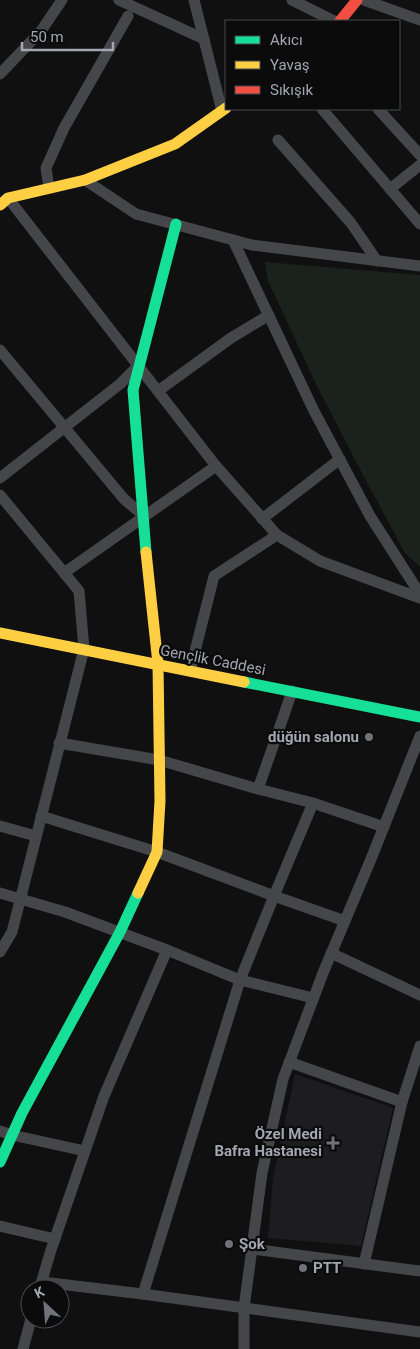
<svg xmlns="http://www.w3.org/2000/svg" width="420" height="1349" font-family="Roboto,sans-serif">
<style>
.built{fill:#1d1d1f}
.green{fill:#1b211c}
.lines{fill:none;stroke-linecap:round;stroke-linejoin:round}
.street{stroke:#454649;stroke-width:11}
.fast{stroke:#16e098;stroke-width:11}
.slow{stroke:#ffcf43;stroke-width:11}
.jam{stroke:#f24e42;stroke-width:11}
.poi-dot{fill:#6f7279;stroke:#0b0b0c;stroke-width:2}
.labels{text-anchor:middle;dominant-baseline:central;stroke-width:4.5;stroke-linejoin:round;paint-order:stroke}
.street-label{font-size:15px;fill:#a2a6b1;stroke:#0b0b0c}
.poi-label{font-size:15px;font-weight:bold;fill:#a2a6b1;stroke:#0b0b0c;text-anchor:end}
</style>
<rect width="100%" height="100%" fill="#101011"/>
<path class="built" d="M295 1074 393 1108 361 1246 268 1238 273 1179Z"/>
<path class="green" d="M265 262 420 275V567L405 553 364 477 315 382 268 281Z"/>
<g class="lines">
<g class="street">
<path d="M119 0 204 39"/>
<path d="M194 0 222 111"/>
<path d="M292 0 334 21"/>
<path d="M364 0 420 20"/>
<path d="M0 74 41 31 62 0"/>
<path d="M322 109 420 224"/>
<path d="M378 109 420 155"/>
<path d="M278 140 351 223 377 261"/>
<path d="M85 180 136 214 252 245 420 266"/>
<path d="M49 188 46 168 64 128 128 16"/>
<path d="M390 189 420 165"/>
<path d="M8 198 216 466 277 535 320 561 420 598"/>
<path d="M233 240 314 411 370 516 420 594"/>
<path d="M0 350 124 499 144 516"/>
<path d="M158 391 231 338 269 315"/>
<path d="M0 478 120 384 138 366"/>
<path d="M0 495 79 591 84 649 12 932 0 952"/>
<path d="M262 519 340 459"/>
<path d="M64 573 216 466"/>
<path d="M190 671 214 576 277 535"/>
<path d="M59 743 159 760 258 789 313 803 384 827"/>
<path d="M258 789 285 712 292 691"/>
<path d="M41 816 157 852 274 896 345 921"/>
<path d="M0 826 36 836"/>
<path d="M0 893 65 912 167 950 240 980 313 998"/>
<path d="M331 953 420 995"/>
<path d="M289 1062 402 1102"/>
<path d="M0 1131 12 1135 85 1151"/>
<path d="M0 1226 55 1239"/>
<path d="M252 1249 420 1271"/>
<path d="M364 1264 402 1102 420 1046"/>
<path d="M42 1282 143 1294 420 1332"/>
<path d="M40 1287 51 1250 104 1096 167 950"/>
<path d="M143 1294 240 980 274 896 313 803"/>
<path d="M23 1349 31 1319"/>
<path d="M244 1349V1308L262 1173 283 1079 323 973 371 859 420 736"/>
</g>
<g class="fast">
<path d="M146 552 133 390 176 224"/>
<path d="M244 682 420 717"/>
<path d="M0 1162 22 1113 120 932 138 893"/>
</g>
<g class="slow">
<path d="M0 205 8 198 85 180 175 144 226 108"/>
<path d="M0 633 244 682"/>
<path d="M138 893 157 852 160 801 158 664 146 552"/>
</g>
<path class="jam" d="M340 21 357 0"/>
</g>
<g class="poi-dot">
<circle cx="369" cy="737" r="5"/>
<path d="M330.5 1135.5h5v5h5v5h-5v5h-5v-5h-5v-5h5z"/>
<circle cx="229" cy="1244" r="5"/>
<circle cx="303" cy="1268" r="5"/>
</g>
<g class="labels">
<g class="street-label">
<text transform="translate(213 660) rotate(11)">Gençlik Caddesi</text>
</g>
<g class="poi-label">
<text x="359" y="737">düğün salonu</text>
<text x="322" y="1134">Özel Medi<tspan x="322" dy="17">Bafra Hastanesi</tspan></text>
<text x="239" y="1244" text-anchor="start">Şok</text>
<text x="313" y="1268" text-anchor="start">PTT</text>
</g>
</g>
<rect x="225" y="20" width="175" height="90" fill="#0b0b0c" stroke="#47494e"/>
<rect x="235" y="36" width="25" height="8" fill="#16e098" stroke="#47494e"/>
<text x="270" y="45" font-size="15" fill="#a2a6b1">Akıcı</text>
<rect x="235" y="61" width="25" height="8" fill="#ffcf43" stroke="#47494e"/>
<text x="270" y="70" font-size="15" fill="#a2a6b1">Yavaş</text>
<rect x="235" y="86" width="25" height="8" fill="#f24e42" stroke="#47494e"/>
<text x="270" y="95" font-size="15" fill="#a2a6b1">Sıkışık</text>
<g transform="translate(45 1304) rotate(334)"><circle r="24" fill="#0b0b0c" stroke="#47494e"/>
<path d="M0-4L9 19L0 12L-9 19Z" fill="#6f7279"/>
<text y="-8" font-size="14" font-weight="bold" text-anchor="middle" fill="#a2a6b1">K</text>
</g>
<path d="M22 42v8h91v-8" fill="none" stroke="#a2a6b1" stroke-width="2.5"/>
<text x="30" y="42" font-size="15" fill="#a2a6b1" stroke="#0b0b0c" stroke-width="4" paint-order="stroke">50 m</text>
</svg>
